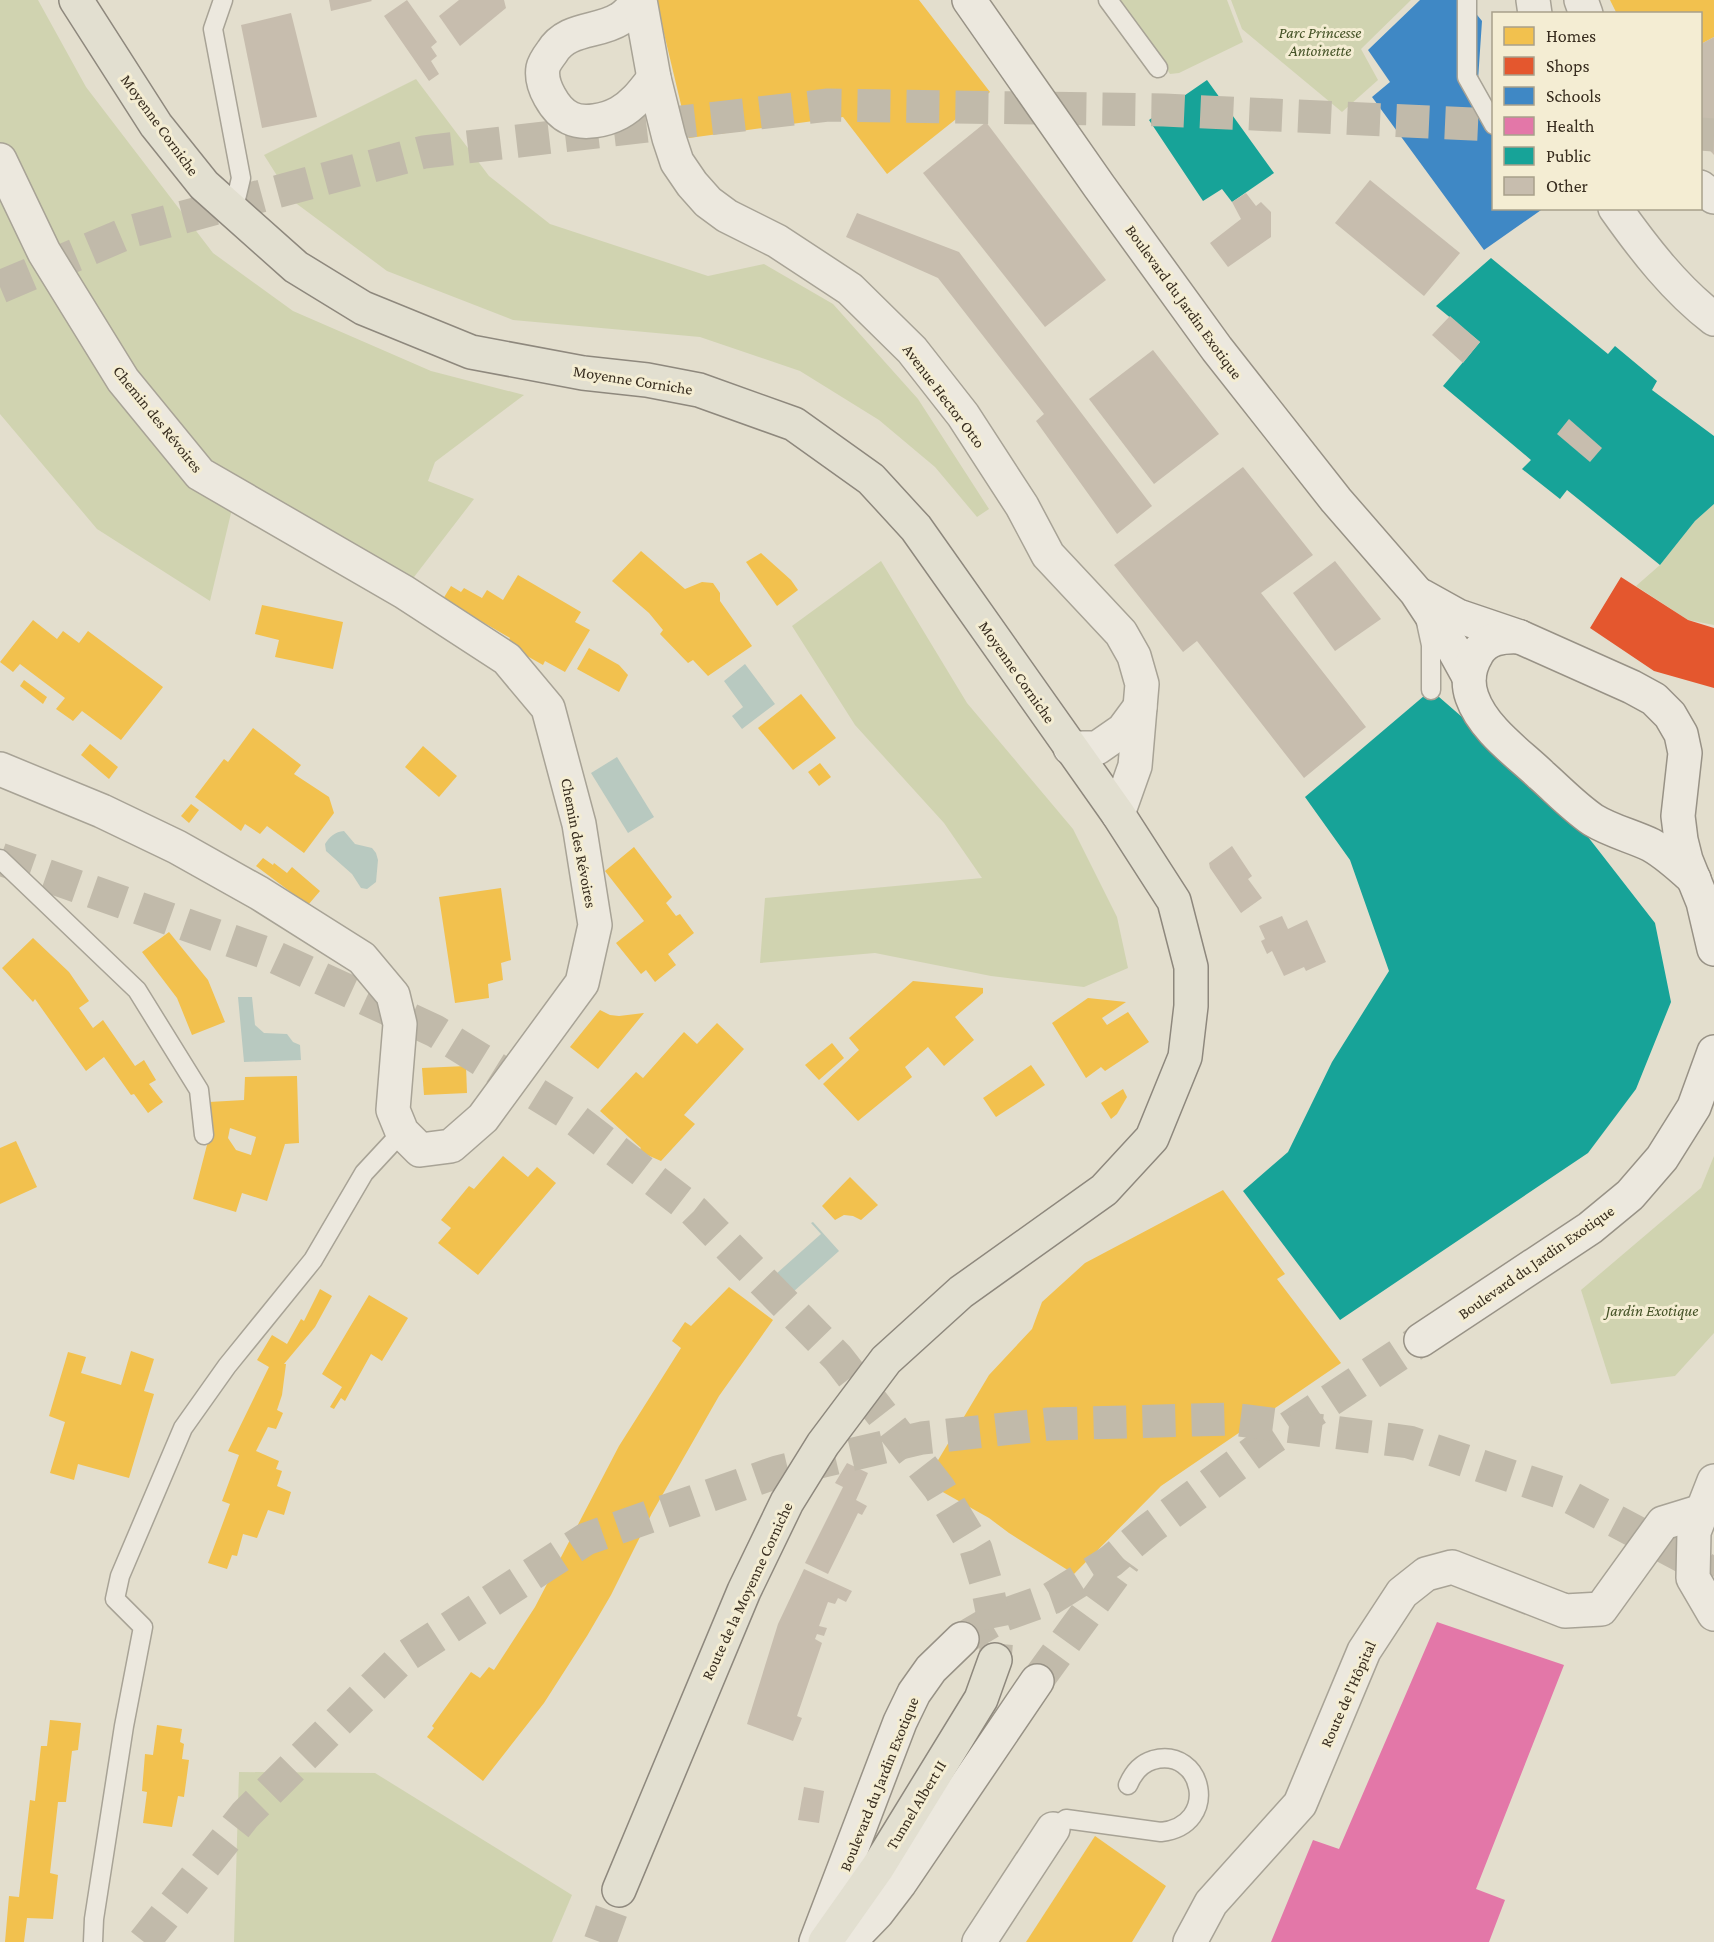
<svg xmlns="http://www.w3.org/2000/svg" width="1714" height="1942" font-family="'Crimson Pro',serif">
<style>
.green{fill:#d0d3b0}
.water{fill:#b8c9c0}
.homes{fill:#f2c14e;fill-rule:evenodd}
.shops{fill:#e4572e}
.schools{fill:#3f88c5}
.health{fill:#e377a8}
.public{fill:#17a398}
.building{fill:#c7bdae}
.lines{fill:none;stroke-linecap:round;stroke-linejoin:round}
.secondary-tunnel{stroke:#c1baaa;stroke-width:33;stroke-dasharray:33 16;stroke-linecap:butt}
.primary-tunnel{stroke:#c1baaa;stroke-width:33;stroke-dasharray:33 16;stroke-linecap:butt}
.service-casing{stroke:#a8a396;stroke-width:21}
.minor-casing{stroke:#a8a396;stroke-width:36}
.tertiary-casing{stroke:#a8a396;stroke-width:36}
.secondary-casing{stroke:#989286;stroke-width:36}
.primary-casing{stroke:#8e887d;stroke-width:36}
.service{stroke:#ece8de;stroke-width:18}
.minor{stroke:#ece8de;stroke-width:33}
.tertiary{stroke:#ece8de;stroke-width:33}
.secondary{stroke:#ece8de;stroke-width:33}
.primary{stroke:#e2dfd0;stroke-width:33}
.labels{text-anchor:middle;dominant-baseline:central;stroke-width:6;stroke-linejoin:round;paint-order:stroke}
.park-label{font-size:16px;font-style:italic;fill:#445226;stroke:#f4edd3}
.street-label{font-size:16px;fill:#372c1e;stroke:#f4edd3}
</style>
<rect width="100%" height="100%" fill="#e3decd"/>
<g class="green">
<path d="M0 0H38L86 87 213 253 293 311 431 371 524 395 435 462 428 481 474 499 411 581 238 484 210 601 97 529 0 414Z"/>
<path d="M1119 0H1227L1243 42 1179 73 1170 74Z"/>
<path d="M1231 0H1411L1361 49 1378 80 1342 112 1242 29Z"/>
<path d="M416 79 489 176 550 224 708 276 764 264 833 304 918 399 989 509 977 517 935 467 879 420 800 371 700 337 513 320 387 271 293 201 264 155Z"/>
<path d="M1714 504V625L1688 620 1636 586 1660 565 1695 521Z"/>
<path d="M881 561 967 703 1073 829 1117 917 1128 968 1084 987 991 976 875 953 760 963 765 898 982 878 944 823 855 725 792 626Z"/>
<path d="M1714 1156V1333L1675 1376 1611 1384 1581 1290 1701 1188Z"/>
<path d="M239 1772 375 1773 572 1895 552 1942H234Z"/>
</g>
<g class="water">
<path d="M745 664 775 704 742 729 732 716 743 707 724 681Z"/>
<path d="M617 757 654 817 628 833 591 773Z"/>
<path d="M344 831 355 844 372 848 376 853 378 860 376 882 367 889 361 888 352 874 326 851 325 844C330 836 335 832 344 831Z"/>
<path d="M238 997H252L255 1025 264 1033 287 1034 293 1042 300 1045 301 1060 244 1062Z"/>
<path d="M813 1222 839 1251 784 1300 767 1282 821 1234 811 1223Z"/>
</g>
<g class="homes">
<path d="M656 0H919L990 92 887 174 843 117 689 138Z"/>
<path d="M1610 0H1714V37L1701 44V14H1617Z"/>
<path d="M641 551 685 589 702 582 713 583 720 593V601L752 646 708 676 693 660 688 663 660 634 663 630 649 613 612 581Z"/>
<path d="M761 553 791 580 798 590 777 606 746 562Z"/>
<path d="M518 575 581 612 575 622 590 630 565 672 545 661 543 665 506 644 510 638 443 599 451 586 461 592 464 588 482 598 487 590 503 600Z"/>
<path d="M262 605 343 622 333 669 275 657 279 640 255 634Z"/>
<path d="M33 620 57 639 63 631 79 643 88 631 163 687 121 740 82 711 73 721 56 709 65 698 20 664 13 672 0 662Z"/>
<path d="M589 648 619 665 628 675 619 692 577 669Z"/>
<path d="M24 680 47 697 43 704 20 686Z"/>
<path d="M801 694 836 738 793 770 758 728Z"/>
<path d="M253 728 301 765 294 774 329 797 334 813 304 853 267 826 260 834 245 824 241 831 195 797 224 759 228 762Z"/>
<path d="M90 744 118 767 109 779 81 755Z"/>
<path d="M423 746 457 776 439 797 405 767Z"/>
<path d="M820 763 831 777 819 786 808 772Z"/>
<path d="M191 804 199 810 189 823 181 816Z"/>
<path d="M634 847 672 897 666 903 676 916 680 914 694 933 668 954 676 965 655 982 646 970 641 974 616 943 644 921 605 871Z"/>
<path d="M263 858 273 865 274 863 287 873 292 867 320 891 308 905 256 866Z"/>
<path d="M501 888 511 960 501 963 503 980 488 984 489 998 455 1003 439 897Z"/>
<path d="M169 932 208 980 225 1022 192 1035 177 998 142 952Z"/>
<path d="M33 938 69 972 89 1001 79 1008 93 1028 103 1020 135 1066 144 1060 156 1080 149 1084 163 1102 148 1113 134 1094 131 1095 104 1057 86 1071 35 999 33 1002 2 968Z"/>
<path d="M913 981 983 988V993L955 1017 974 1040 944 1066 928 1047 905 1067 912 1077 858 1121 823 1084 859 1050 849 1038Z"/>
<path d="M1088 998 1126 1002 1102 1018 1107 1025 1128 1012 1149 1042 1105 1071 1101 1067 1086 1078 1052 1023Z"/>
<path d="M600 1010 610 1015 619 1016 644 1013 598 1069 570 1047Z"/>
<path d="M717 1023 744 1049 684 1115 695 1124 661 1161 638 1151 641 1148 600 1111 636 1072 643 1078 684 1032 697 1044Z"/>
<path d="M832 1043 844 1058 819 1080 805 1065Z"/>
<path d="M1031 1065 1045 1085 996 1117 983 1098Z"/>
<path d="M466 1066 467 1093 424 1095 422 1068Z"/>
<path d="M297 1076 299 1143 285 1144 267 1201 242 1193 236 1212 193 1199 208 1141 209 1102 244 1100 245 1077ZM230 1128 256 1137 251 1155 236 1150 228 1138Z"/>
<path d="M1123 1089 1127 1097 1117 1114 1111 1119 1101 1103Z"/>
<path d="M16 1141 37 1187 0 1204V1148Z"/>
<path d="M503 1156 528 1177 537 1167 556 1183 478 1275 438 1243 451 1228 441 1220 469 1186 474 1189Z"/>
<path d="M850 1177 878 1205 861 1220 853 1216 844 1215 835 1220 822 1206Z"/>
<path d="M1223 1190 1285 1274 1277 1279 1341 1363 1161 1486 1074 1574 1009 1533 989 1518 925 1482 989 1375 1032 1329 1042 1302 1085 1263Z"/>
<path d="M729 1287 773 1320 719 1396 652 1513 611 1595 587 1636 544 1703 483 1781 427 1737 434 1728 432 1726 471 1672 480 1678 489 1667 494 1670 535 1607 619 1446 681 1348 672 1341 685 1322 691 1326Z"/>
<path d="M320 1289 332 1296 315 1327 284 1364H286L282 1395 277 1410 283 1413 276 1429 268 1427 256 1451 279 1461 276 1469 282 1471 277 1486 291 1492 284 1515 268 1510 257 1538 243 1534 237 1556 232 1555 227 1569 208 1563 230 1504 222 1501 239 1455 228 1451 269 1367 257 1360 272 1335 287 1344 301 1319 304 1321Z"/>
<path d="M369 1295 408 1318 382 1361 371 1354 345 1401 341 1398 334 1409 330 1407 342 1387 322 1374Z"/>
<path d="M131 1351 154 1359 144 1391 154 1394 129 1478 78 1464 74 1480 50 1473 65 1422 49 1416 68 1352 86 1357 81 1373 121 1385Z"/>
<path d="M50 1720 81 1723 78 1750 72 1751 66 1802H58L50 1873 58 1875 53 1919 27 1918 24 1942H5L9 1896 19 1897 30 1800 35 1801 41 1746H47Z"/>
<path d="M157 1725 182 1729 180 1742 184 1744 182 1759 189 1760 184 1797 178 1796 172 1827 143 1823 147 1792 142 1791 145 1754 153 1755Z"/>
<path d="M1095 1836 1166 1886 1132 1942H1026Z"/>
</g>
<path class="shops" d="M1621 577 1688 620 1714 628V688L1654 671 1590 628Z"/>
<path class="schools" d="M1420 0H1465L1482 21 1478 80 1494 105V208H1544L1484 250 1372 97 1390 82 1368 50Z"/>
<path class="health" d="M1437 1622 1564 1665 1476 1889 1505 1900 1489 1942H1271L1313 1840 1339 1849Z"/>
<g class="public">
<path d="M1207 80 1274 173 1232 202 1222 189 1203 201 1149 120Z"/>
<path d="M1491 258 1608 354 1615 346 1657 381 1652 390 1714 436V504L1695 521 1660 565 1567 490 1560 499 1522 469 1531 460 1443 386 1480 342 1436 306Z"/>
<path d="M1431 690 1562 804 1599 851 1655 923 1671 1002 1636 1089 1588 1153 1340 1320 1243 1191 1288 1152 1332 1062 1389 971 1350 860 1305 797Z"/>
</g>
<g class="building">
<path d="M329 0H371L372 1 331 11Z"/>
<path d="M407 0 437 42 431 47 437 56 431 61 439 74 429 81 384 16Z"/>
<path d="M459 0H504L506 8 460 46 439 16Z"/>
<path d="M291 13 317 117 262 128 241 25Z"/>
<path d="M1714 37V155L1701 141V44Z"/>
<path d="M986 122 1106 280 1045 327 923 173Z"/>
<path d="M1370 180 1460 253 1424 296 1335 223Z"/>
<path d="M1246 193 1256 206 1261 202 1271 212V237L1228 267 1210 243 1241 219 1232 202Z"/>
<path d="M857 213 959 252 1152 506 1117 534 1036 421 1044 414 938 278 846 237Z"/>
<path d="M1450 316 1480 342 1463 363 1432 335Z"/>
<path d="M1153 350 1219 434 1154 484 1089 399Z"/>
<path d="M1569 419 1602 448 1590 462 1557 434Z"/>
<path d="M1243 467 1313 555 1261 593 1366 727 1304 778 1197 641 1183 652 1114 565Z"/>
<path d="M1335 561 1381 619 1335 651 1293 593Z"/>
<path d="M1232 846 1252 876 1248 879 1262 898 1241 913 1210 868 1209 863Z"/>
<path d="M1282 916 1288 929 1307 920 1326 962 1306 971 1304 967 1284 976 1272 951 1267 954 1261 941 1265 939 1259 926Z"/>
<path d="M866 1445 872 1452 865 1461 858 1456Z"/>
<path d="M847 1463 868 1473 856 1500 867 1506 862 1515 858 1513 828 1574 805 1563 843 1487 835 1483Z"/>
<path d="M804 1569 852 1591 846 1602 838 1598 835 1604 828 1602 819 1626 827 1628 824 1636 817 1634 815 1639 822 1643 797 1716 802 1718 793 1741 747 1724 778 1624Z"/>
<path d="M804 1787 824 1791 819 1823 798 1820Z"/>
</g>
<g class="lines">
<g class="secondary-tunnel">
<path d="M962 1639 1001 1616 1052 1598 1111 1561 1148 1530 1270 1440 1421 1340"/>
<path d="M1037 1681 1125 1560"/>
</g>
<g class="primary-tunnel">
<path d="M1700 134 1714 135"/>
<path d="M0 287 132 231 424 152 828 105 1164 110 1494 125"/>
<path d="M0 859 266 953 435 1031 567 1113 694 1211 838 1358 939 1488 976 1549 987 1586 997 1636 995 1660"/>
<path d="M144 1942 245 1815 400 1660 586 1539 777 1472 922 1438 1049 1424 1232 1419 1409 1442 1562 1493 1701 1566 1714 1576"/>
<path d="M600 1942 619 1890"/>
</g>
<defs>
<g id="service">
<path d="M223 0 213 29 241 178 233 212"/>
<path d="M1108 0 1158 68"/>
<path d="M1467 0V77L1494 125"/>
<path d="M1426 622 1431 645V690"/>
<path d="M0 859 137 990 199 1090 204 1135"/>
<path d="M1053 1829 1066 1819 1161 1832C1221 1825 1203 1746 1153 1760 1140 1764 1133 1773 1128 1785"/>
<path d="M93 1942 94 1919 124 1726 143 1627 115 1599 120 1576 183 1428 227 1366 313 1260 364 1173 402 1132"/>
</g>
<g id="minor">
<path d="M639 0C634 6 627 15 620 19 598 33 567 27 552 52 549 56 544 63 543 68 540 85 555 111 570 118 584 125 606 120 619 113 634 105 644 91 654 78"/>
<path d="M640 0 654 78 669 138 677 162 692 184 708 202 727 216 777 241 850 289 912 350 963 415 1022 506 1048 555 1121 633 1134 656 1142 684 1135 766 1118 814"/>
<path d="M1581 0 1586 14"/>
<path d="M0 160 44 252 123 380 200 474 404 592 507 659 548 708 579 824 595 925 582 983 483 1118 451 1146 420 1150 402 1132 393 1110 400 1024 393 995 362 958 259 893 177 847 102 811 0 769"/>
<path d="M1700 187 1714 197"/>
<path d="M1070 748H1097L1123 730 1140 707"/>
<path d="M979 1942 1053 1829"/>
<path d="M1190 1942 1211 1903 1300 1804 1364 1651 1402 1593 1426 1574 1452 1567 1565 1611 1601 1609 1663 1523 1702 1511"/>
</g>
<g id="tertiary">
<path d="M1533 0 1535 14"/>
<path d="M1615 208C1644 249 1675 289 1714 319"/>
<path d="M1714 1481 1694 1532 1693 1578 1714 1614"/>
</g>
<g id="secondary">
<path d="M969 0 1099 186 1217 349 1336 500 1416 592 1453 648 1469 677"/>
<path d="M1422 596 1458 616 1520 637 1632 687 1654 699 1670 715 1681 734 1685 753 1678 816 1681 840 1686 860 1703 902 1714 949"/>
<path d="M1520 637C1503 636 1486 638 1477 654 1469 667 1467 683 1472 697 1483 729 1518 753 1541 775 1558 790 1574 807 1593 820 1611 831 1632 836 1651 845 1667 854 1681 867 1694 879"/>
<path d="M1421 1340 1590 1228 1630 1195 1662 1158 1694 1107 1714 1052"/>
<path d="M816 1942 900 1722 914 1693 931 1669 962 1639"/>
<path d="M849 1942 877 1913 900 1883 1037 1681"/>
</g>
<g id="primary">
<path d="M76 0 156 125 204 185 296 267 363 308 471 352 583 373 647 380 699 390 794 424 871 479 916 528 1118 814 1174 901 1191 967V1006L1185 1057 1152 1138 1104 1190 961 1292 886 1360 823 1444 787 1502 744 1591 619 1890"/>
<path d="M825 1942 878 1867 981 1699 995 1660"/>
</g>
</defs>
<use href="#service" class="service-casing"/>
<use href="#minor" class="minor-casing"/>
<use href="#tertiary" class="tertiary-casing"/>
<use href="#secondary" class="secondary-casing"/>
<use href="#primary" class="primary-casing"/>
<use href="#service" class="service"/>
<use href="#minor" class="minor"/>
<use href="#tertiary" class="tertiary"/>
<use href="#secondary" class="secondary"/>
<use href="#primary" class="primary"/>
</g>
<g class="labels">
<g class="park-label">
<text x="1320" y="32">Parc Princesse<tspan x="1320" dy="18">Antoinette</tspan></text>
<text x="1652" y="1310">Jardin Exotique</text>
</g>
<g class="street-label">
<text transform="translate(160 125) rotate(54)">Moyenne Corniche</text>
<text transform="translate(1184 302) rotate(54)">Boulevard du Jardin Exotique</text>
<text transform="translate(633 380) rotate(9)">Moyenne Corniche</text>
<text transform="translate(944 396) rotate(53)">Avenue Hector Otto</text>
<text transform="translate(158 419) rotate(51)">Chemin des Révoires</text>
<text transform="translate(1017 672) rotate(55)">Moyenne Corniche</text>
<text transform="translate(579 843) rotate(79)">Chemin des Révoires</text>
<text transform="translate(1536 1262) rotate(-35)">Boulevard du Jardin Exotique</text>
<text transform="translate(747 1591) rotate(-65)">Route de la Moyenne Corniche</text>
<text transform="translate(1348 1694) rotate(-66)">Route de l'Hôpital</text>
<text transform="translate(879 1784) rotate(-68)">Boulevard du Jardin Exotique</text>
<text transform="translate(916 1805) rotate(-59)">Tunnel Albert II</text>
</g>
</g>
<rect x="1492" y="12" width="210" height="198" fill="#f4edd3" stroke="#a8a08b" stroke-width="1.5"/>
<rect x="1504" y="27" width="30" height="18" fill="#f2c14e" stroke="#a8a08b" stroke-width="1.5"/>
<text x="1546" y="42" font-size="18" fill="#372c1e">Homes</text>
<rect x="1504" y="57" width="30" height="18" fill="#e4572e" stroke="#a8a08b" stroke-width="1.5"/>
<text x="1546" y="72" font-size="18" fill="#372c1e">Shops</text>
<rect x="1504" y="87" width="30" height="18" fill="#3f88c5" stroke="#a8a08b" stroke-width="1.5"/>
<text x="1546" y="102" font-size="18" fill="#372c1e">Schools</text>
<rect x="1504" y="117" width="30" height="18" fill="#e377a8" stroke="#a8a08b" stroke-width="1.5"/>
<text x="1546" y="132" font-size="18" fill="#372c1e">Health</text>
<rect x="1504" y="147" width="30" height="18" fill="#17a398" stroke="#a8a08b" stroke-width="1.5"/>
<text x="1546" y="162" font-size="18" fill="#372c1e">Public</text>
<rect x="1504" y="177" width="30" height="18" fill="#c7bdae" stroke="#a8a08b" stroke-width="1.5"/>
<text x="1546" y="192" font-size="18" fill="#372c1e">Other</text>
</svg>
